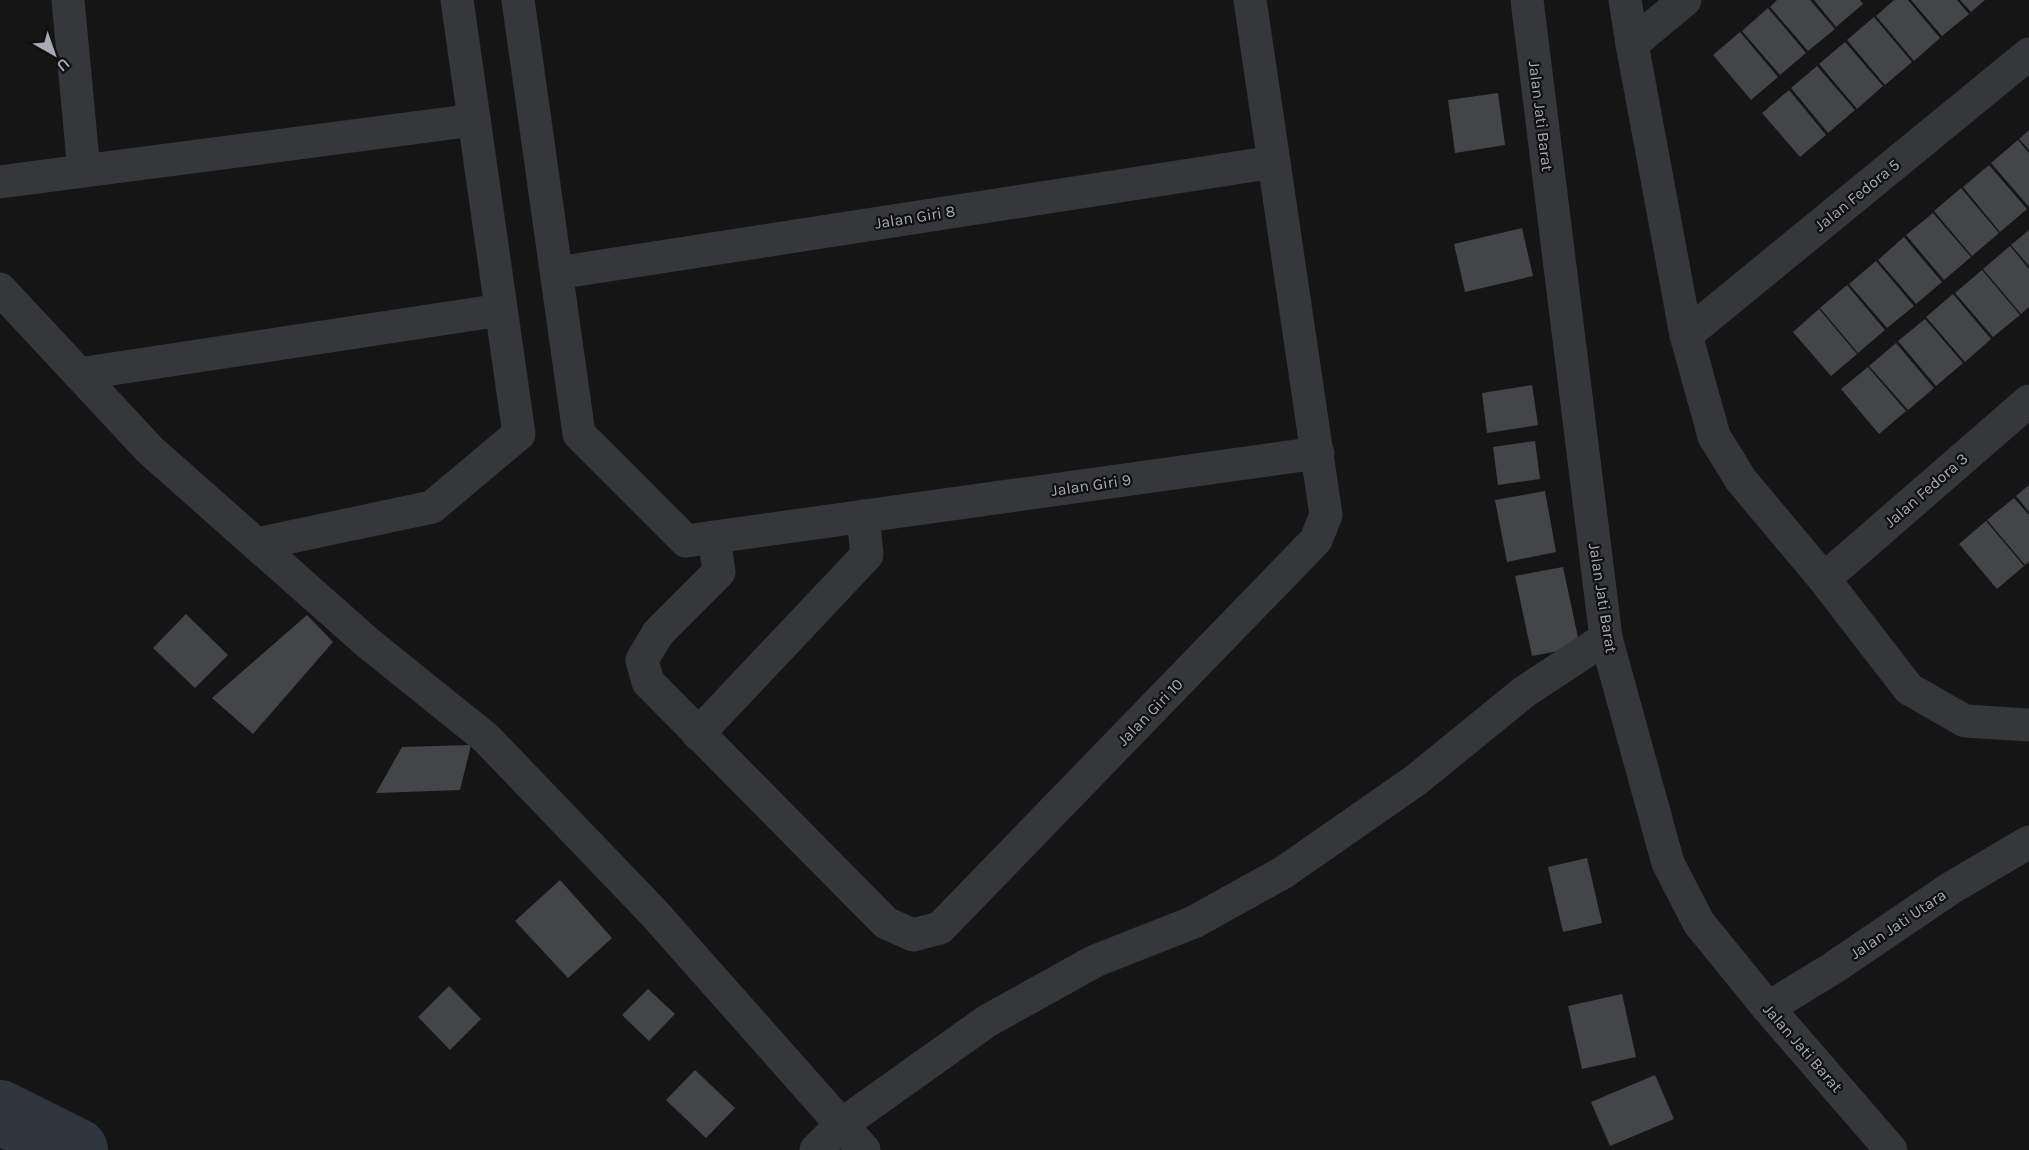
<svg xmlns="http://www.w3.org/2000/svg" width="2029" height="1150" font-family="Karla,sans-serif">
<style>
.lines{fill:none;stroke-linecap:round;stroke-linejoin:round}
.river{stroke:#30363e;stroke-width:64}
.building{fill:#444549}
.minor{stroke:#36373b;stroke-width:33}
.labels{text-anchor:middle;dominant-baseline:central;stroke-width:4.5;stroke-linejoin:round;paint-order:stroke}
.street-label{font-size:16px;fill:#a8abb5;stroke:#101011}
</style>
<rect width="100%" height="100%" fill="#151516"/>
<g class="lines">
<path class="river" d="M0 1112 76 1150"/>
</g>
<g class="building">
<path d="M1777 0H1810L1835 29 1808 51 1770 7Z"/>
<path d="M1814 0H1860L1863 4 1836 27Z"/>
<path d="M1894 0H1908L1940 38 1914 61 1876 16Z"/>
<path d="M1911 0H1957L1969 14 1942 36Z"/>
<path d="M1960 0H1985L1971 12Z"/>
<path d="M1768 8 1806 53 1780 75 1742 31Z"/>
<path d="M1874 17 1912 62 1885 85 1847 40Z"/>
<path d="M1740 32 1778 77 1751 100 1713 55Z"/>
<path d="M1845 42 1883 86 1857 109 1819 64Z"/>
<path d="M1817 66 1855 110 1828 133 1791 88Z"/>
<path d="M1789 90 1826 135 1800 157 1762 113Z"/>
<path d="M1498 93 1505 145 1455 153 1448 100Z"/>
<path d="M2029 130V150L2019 139Z"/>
<path d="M2018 140 2029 153V207L1991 163Z"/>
<path d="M1989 165 2027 209 2000 232 1963 187Z"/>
<path d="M1961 188 1999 233 1972 256 1934 211Z"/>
<path d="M1933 213 1971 257 1944 280 1906 235Z"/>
<path d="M1522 228 1533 276 1465 292 1454 244Z"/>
<path d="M2029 230V266L2011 245Z"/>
<path d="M1904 237 1942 282 1916 304 1878 260Z"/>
<path d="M2010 246 2029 269V307L2021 314 1983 269Z"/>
<path d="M1876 261 1914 306 1887 328 1849 284Z"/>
<path d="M1982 270 2020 315 1993 337 1955 293Z"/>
<path d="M1847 285 1885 330 1858 353 1820 308Z"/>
<path d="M1953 294 1991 339 1965 362 1926 317Z"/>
<path d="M1819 309 1857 354 1831 376 1793 332Z"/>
<path d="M1925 319 1963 363 1936 386 1898 341Z"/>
<path d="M1896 343 1934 388 1908 410 1869 366Z"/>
<path d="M1868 367 1906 411 1879 434 1841 389Z"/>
<path d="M1532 385 1538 425 1487 433 1482 393Z"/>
<path d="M1535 441 1540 479 1498 485 1493 447Z"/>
<path d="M2029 485V512L2016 496Z"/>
<path d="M1545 491 1556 552 1507 562 1495 500Z"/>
<path d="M2014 498 2029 515V562L2025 565 1987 520Z"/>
<path d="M1986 521 2024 566 1997 589 1959 544Z"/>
<path d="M1563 567 1580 647 1532 656 1515 576Z"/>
<path d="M186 614 228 655 195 688 153 648Z"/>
<path d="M307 615 333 642 253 734 212 698Z"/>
<path d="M471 745 460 790 376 793 402 747Z"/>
<path d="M1587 858 1602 923 1563 932 1548 867Z"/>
<path d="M560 880 612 938 568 978 515 921Z"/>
<path d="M449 986 481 1019 450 1050 418 1017Z"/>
<path d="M648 989 675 1014 649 1041 622 1015Z"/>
<path d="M1622 994 1636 1057 1582 1069 1568 1006Z"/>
<path d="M695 1070 735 1108 706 1138 666 1100Z"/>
<path d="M1655 1075 1674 1119 1610 1146 1591 1102Z"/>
</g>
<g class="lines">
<g class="minor">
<path d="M68 0 84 171"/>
<path d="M518 0 579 434 686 541 1318 453"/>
<path d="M1527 0 1606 638 1668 863 1699 923 1768 1008 1891 1150"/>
<path d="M1625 0 1632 44 1686 335 1714 436 1741 480 1824 579 1909 689 1965 721 2029 725"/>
<path d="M1632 44 1685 0"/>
<path d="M0 182 474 120"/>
<path d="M557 273 1274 162"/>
<path d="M0 289 150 450 368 643 486 738 654 913 864 1150"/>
<path d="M1686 335 2029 54"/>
<path d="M79 374 501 310"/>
<path d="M714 537 719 572 658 633 642 660 648 682 886 923 913 935 940 928 1316 540 1326 515 1250 0"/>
<path d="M257 544 432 507 519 434 457 0"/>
<path d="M1824 579 2029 401"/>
<path d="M698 734 867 555 863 516"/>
<path d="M1768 1008 1833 968 1951 888 2029 842"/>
<path d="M816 1150 841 1125 987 1021 1095 961 1194 922 1284 872 1416 780 1524 692 1606 638"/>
</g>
</g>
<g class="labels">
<g class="street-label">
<text transform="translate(1541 116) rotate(83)">Jalan Jati Barat</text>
<text transform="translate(1857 195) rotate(-39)">Jalan Fedora 5</text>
<text transform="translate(915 217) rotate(-9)">Jalan Giri 8</text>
<text transform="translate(1091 485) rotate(-8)">Jalan Giri 9</text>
<text transform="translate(1926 490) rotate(-41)">Jalan Fedora 3</text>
<text transform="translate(1603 598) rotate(81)">Jalan Jati Barat</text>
<text transform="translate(1150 712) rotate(-46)">Jalan Giri 10</text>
<text transform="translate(1898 924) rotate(-34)">Jalan Jati Utara</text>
<text transform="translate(1803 1048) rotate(49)">Jalan Jati Barat</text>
</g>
</g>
<g transform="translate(54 54) rotate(140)" stroke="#101011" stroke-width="4.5" paint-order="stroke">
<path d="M0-4.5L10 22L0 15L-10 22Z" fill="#a8abb5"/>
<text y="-9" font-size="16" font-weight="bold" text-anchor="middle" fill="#a8abb5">U</text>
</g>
</svg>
